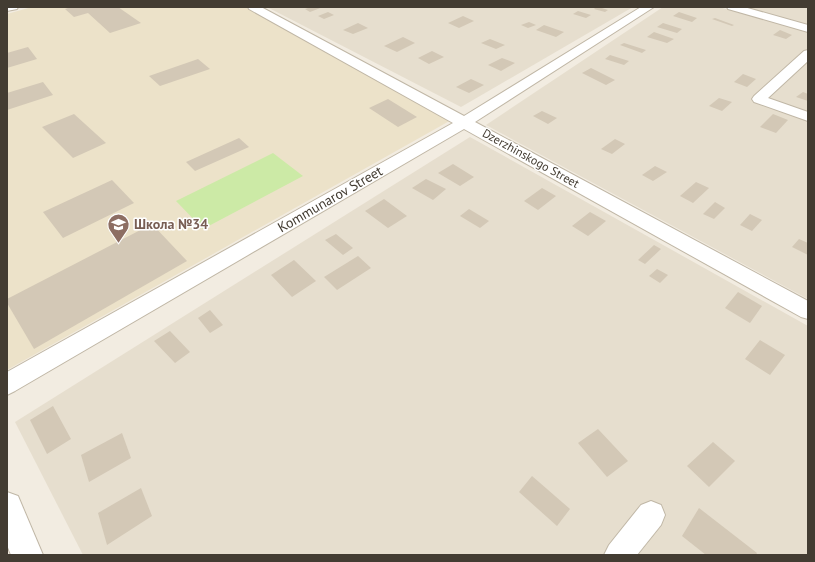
<svg xmlns="http://www.w3.org/2000/svg" width="815" height="562" font-family="'PT Sans',sans-serif">
<style>
.residential{fill:#e6dece}
.education{fill:#ece2c9}
.green{fill:#cceaa6}
.building{fill:#d3c8b6}
.lines{fill:none;stroke-linecap:round;stroke-linejoin:round}
.minor-casing{stroke:#c0b7a6;stroke-width:2}
.tertiary-casing{stroke:#c0b7a6;stroke-width:2}
.minor{fill:#fff;fill-rule:evenodd}
.tertiary{fill:#fff;fill-rule:evenodd}
.labels{text-anchor:middle;dominant-baseline:central;stroke-width:3;stroke-linejoin:round;paint-order:stroke}
.far-street-label{font-size:12px;fill:#433c32;stroke:#fff}
.street-label{font-size:14px;fill:#433c32;stroke:#fff}
.education-label{font-size:14px;font-weight:bold;fill:#785e54;stroke:#fff;text-anchor:start}
</style>
<rect width="100%" height="100%" fill="#f2ece1"/>
<g class="residential">
<path d="M267 7H633L461 107Z"/>
<path d="M663 7H719L808 32V299L486 125Z"/>
<path d="M739 7H808V27Z"/>
<path d="M470 137 808 326V555H83L15 422Z"/>
</g>
<path class="education" d="M32 7H245L453 119 7 370V14Z"/>
<path class="green" d="M273 153 303 176 203 229 176 201Z"/>
<g class="building">
<path d="M71 7H118L141 23 110 33 88 13 74 17 65 9Z"/>
<path d="M311 7H323L310 12 305 9Z"/>
<path d="M596 7H599L608 10 605 12 594 9Z"/>
<path d="M578 11 591 15 586 18 573 14Z"/>
<path d="M328 12 334 15 324 19 318 16Z"/>
<path d="M679 12 697 18 692 22 673 16Z"/>
<path d="M463 16 474 21 459 28 448 23Z"/>
<path d="M715 18 734 25 732 26 712 19Z"/>
<path d="M529 22 536 25 528 28 521 25Z"/>
<path d="M358 23 368 28 353 34 343 30Z"/>
<path d="M663 23 682 29 677 33 657 27Z"/>
<path d="M544 25 564 32 556 37 536 30Z"/>
<path d="M780 30 792 35 786 39 773 35Z"/>
<path d="M654 32 674 39 667 43 647 37Z"/>
<path d="M403 37 415 43 397 52 384 46Z"/>
<path d="M490 39 505 45 496 49 481 43Z"/>
<path d="M624 43 646 50 642 53 620 45Z"/>
<path d="M28 47 37 59 7 68V53Z"/>
<path d="M432 51 444 57 429 64 418 58Z"/>
<path d="M610 55 629 61 624 65 605 59Z"/>
<path d="M502 58 515 63 501 71 488 65Z"/>
<path d="M198 59 210 69 160 86 149 76Z"/>
<path d="M591 68 615 80 606 85 582 73Z"/>
<path d="M743 74 756 79 747 87 734 82Z"/>
<path d="M471 79 484 85 469 93 456 87Z"/>
<path d="M43 82 53 95 7 110V93Z"/>
<path d="M803 92 808 94V101L796 97Z"/>
<path d="M719 98 732 102 722 111 709 106Z"/>
<path d="M388 99 417 117 398 127 369 108Z"/>
<path d="M542 111 557 118 548 124 533 116Z"/>
<path d="M74 114 106 143 73 158 42 127Z"/>
<path d="M773 114 788 120 776 133 760 127Z"/>
<path d="M239 138 249 147 195 171 186 162Z"/>
<path d="M615 139 625 144 612 154 601 149Z"/>
<path d="M453 164 474 177 460 186 438 173Z"/>
<path d="M655 166 667 172 653 181 642 175Z"/>
<path d="M426 179 446 189 433 200 412 188Z"/>
<path d="M112 180 134 203 63 238 43 212Z"/>
<path d="M696 182 709 188 693 203 680 196Z"/>
<path d="M542 188 556 196 538 210 524 201Z"/>
<path d="M384 199 407 216 388 228 365 211Z"/>
<path d="M715 202 725 208 714 219 703 214Z"/>
<path d="M469 209 489 221 480 228 460 216Z"/>
<path d="M590 212 606 221 588 236 572 226Z"/>
<path d="M750 214 762 220 752 231 740 225Z"/>
<path d="M152 224 187 261 34 349 7 303V299Z"/>
<path d="M336 234 353 248 343 255 325 240Z"/>
<path d="M799 239 808 243V255L792 247Z"/>
<path d="M654 245 661 249 645 264 638 260Z"/>
<path d="M358 256 371 268 337 290 324 277Z"/>
<path d="M294 260 316 281 292 297 271 275Z"/>
<path d="M657 269 668 275 660 283 649 276Z"/>
<path d="M738 292 762 306 750 323 725 308Z"/>
<path d="M210 310 223 325 210 333 198 318Z"/>
<path d="M170 331 190 352 175 363 154 341Z"/>
<path d="M760 340 785 355 770 375 745 359Z"/>
<path d="M53 406 71 439 47 454 30 420Z"/>
<path d="M598 429 628 461 607 477 578 443Z"/>
<path d="M122 433 131 458 89 482 81 455Z"/>
<path d="M713 442 735 461 709 487 687 466Z"/>
<path d="M532 476 570 509 557 526 519 492Z"/>
<path d="M141 488 152 516 107 545 98 513Z"/>
<path d="M699 508 757 553 756 555H706L682 536Z"/>
</g>
<g class="lines">
<defs>
<g id="minor">
<path d="M7 7H18L17 9 7 11Z"/>
<path d="M248 7H261L464 116 641 7H654L475 122 808 301V319L801 317 464 129 15 391 7 395V372L453 123 249 9Z"/>
<path d="M727 7H744L808 25V32L728 9Z"/>
<path d="M808 50V61L768 98 808 112V121L754 102 752 99 754 96 804 51Z"/>
<path d="M651 501 661 505 665 515 661 525 637 555H604L609 545 641 505Z"/>
</g>
<path id="tertiary" d="M7 492 18 496 43 555H11L7 545Z"/>
</defs>
<use href="#minor" class="minor-casing"/>
<use href="#tertiary" class="tertiary-casing"/>
<use href="#minor" class="minor"/>
<use href="#tertiary" class="tertiary"/>
</g>
<defs>
<symbol id="school-pin" viewBox="-11 -11 22 30"><path d="M0 17L-7.5 6A9.5 9.5 0 1 1 7.5 6Z" fill="#8d6e63" stroke="#fff"/><path d="M0-5L7-2L0 1L-7-2ZM-4 1L0 2.5L4 1V4Q0 6-4 4Z" fill="#fff"/></symbol>
</defs>
<g fill-rule="evenodd">
<use href="#school-pin" x="106" y="212" width="25" height="34"/>
</g>
<g class="labels">
<g class="far-street-label">
<text transform="translate(531 158) rotate(29)">Dzerzhinskogo Street</text>
</g>
<g class="street-label">
<text transform="translate(330 199) rotate(-30)">Kommunarov Street</text>
</g>
<g class="education-label">
<text x="134" y="224">Школа №34</text>
</g>
</g>
<rect width="815" height="562" fill="none" stroke="#433c32" stroke-width="16"/>
</svg>
